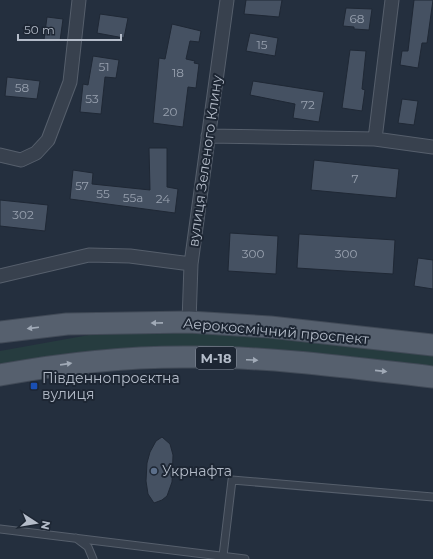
<svg xmlns="http://www.w3.org/2000/svg" width="433" height="559" font-family="Montserrat,sans-serif">
  <style>
    .green { fill: #263c3f }
    .building { fill: #455162; stroke: #1f2835 }
    .lines { fill: none; stroke-linecap: round; stroke-linejoin: round }
    .service-casing { stroke: #565f6c; stroke-width: 9 }
    .minor-casing { stroke: #565f6c; stroke-width: 15 }
    .primary-casing { stroke: #414a57; stroke-width: 23 }
    .service { stroke: #38414e; stroke-width: 7 }
    .minor { stroke: #38414e; stroke-width: 13 }
    .primary { stroke: #56606e; stroke-width: 21 }
    .oneway { fill: #a1aab7 }
    .transit-dot { fill: #1a4fb4; stroke: #1d2633; stroke-width: 1.5 }
    .service-dot { fill: #5c6f8a; stroke: #1d2633; stroke-width: 1.5 }
    .labels { text-anchor: middle; stroke-width: 4; stroke-linejoin: round; paint-order: stroke }
    .number-label { font-size: 12px; fill: #98a1af }
    .shield { fill: #1d2633; stroke: #878f9c; stroke-width: 1 }
    .shield-label { font-size: 13px; font-weight: bold; fill: #b4bcc9 }
    .street-label { font-size: 14px; fill: #b4bcc9; stroke: #1d2633 }
    .poi-label { font-size: 14px; fill: #b4bcc9; stroke: #1d2633; text-anchor: start }
  </style>
  <rect width="100%" height="100%" fill="#242f3e"/>
  <!-- green -->
  <path class="green" d="M117 330 218 332 433 352V369L130 350 70 353 0 364V351Z"/>
  <!-- building -->
  <path class="building" d="M246 0H282L279 17 244 14Z
    M414 0H433L427 43H422L418 68 400 65 402 51H408Z
    M346 8 372 9 369 30 354 29V27L343 26Z
    M100 14 128 18 124 38 97 33Z
    M47 17 63 19 60 41 44 40Z
    M172 24 201 31 199 42 190 41 186 59 195 61 194 63 199 64 196 88 188 87 183 127 153 123 159 58 165 59Z
    M250 33 278 38 275 56 246 51Z
    M350 50 366 51 362 89 365 90 362 111 342 108Z
    M93 56 119 60 116 78 105 77 101 114 80 112 83 84 88 85Z
    M7 77 40 81 37 99 5 96Z
    M253 81 324 92 319 122 293 118 295 104 250 95Z
    M402 99 418 101 414 125 398 123Z
    M149 148H167V187L178 189 175 213 70 199 73 170 93 173 92 184 150 190Z
    M314 160 399 169 396 198 311 190Z
    M0 200 48 205 45 231 0 226Z
    M230 233 278 236 276 274 228 271Z
    M299 234 395 240 393 274 297 268Z
    M418 258 433 260V289L414 286Z
    M162 437 170 444 173 455 172 482 167 496 162 500 154 503 148 494 146 481 147 463 150 452 156 441Z"/>
  <g class="lines">
    <defs>
      <path id="service" d="M0 529 245 559
        M76 538 88 547 93 559
        M223 556 232 480 433 497"/>
      <path id="minor" d="M208 136 375 139 433 147
        M375 139 392 0
        M0 155 21 160 36 153 48 140 70 82 79 0
        M0 276 89 255 130 256 191 264
        M189 322 191 264 227 0"/>
      <path id="primary" d="M0 332 67 324 189 322 270 327 433 345
        M0 375C65 363 130 356 195 357 275 357 354 368 433 377"/>
    </defs>
    <!-- service casing -->
    <use href="#service" class="service-casing"/>
    <!-- minor casing -->
    <use href="#minor" class="minor-casing"/>
    <!-- primary casing -->
    <use href="#primary" class="primary-casing"/>
    <!-- service -->
    <use href="#service" class="service"/>
    <!-- minor -->
    <use href="#minor" class="minor"/>
    <!-- primary -->
    <use href="#primary" class="primary"/>
  </g>
  <!-- one-way arrows -->
  <defs><path id="oneway-solid" d="M-6-.8H1V-3.2L6.5 0L1 3.2V.8H-6Z"/></defs>
  <g class="oneway">
    <use href="#oneway-solid" transform="translate(157 323) rotate(179)"/>
    <use href="#oneway-solid" transform="translate(33 328) rotate(173)"/>
    <use href="#oneway-solid" transform="translate(252 360) rotate(3)"/>
    <use href="#oneway-solid" transform="translate(66 364) rotate(-8)"/>
    <use href="#oneway-solid" transform="translate(381 371) rotate(6)"/>
  </g>
  <!-- markers -->
  <rect class="transit-dot" x="30" y="382" width="8" height="8" rx="2"/>
  <circle class="service-dot" cx="154" cy="471" r="4"/>
  <g class="labels">
    <!-- number labels -->
    <g class="number-label">
      <text x="357" y="23">68</text>
      <text x="262" y="49">15</text>
      <text x="104" y="71">51</text>
      <text x="178" y="77">18</text>
      <text x="22" y="92">58</text>
      <text x="92" y="103">53</text>
      <text x="308" y="109">72</text>
      <text x="170" y="116">20</text>
      <text x="355" y="183">7</text>
      <text x="82" y="190">57</text>
      <text x="103" y="198">55</text>
      <text x="133" y="202">55а</text>
      <text x="163" y="203">24</text>
      <text x="23" y="219">302</text>
      <text x="253" y="258">300</text>
      <text x="346" y="258">300</text>
    </g>
    <!-- shield labels -->
    <rect class="shield" x="196" y="347" width="40" height="22" rx="3"/>
    <g class="shield-label">
      <text x="216" y="363">М-18</text>
    </g>
    <!-- street labels -->
    <g class="street-label">
      <text transform="translate(205 161) rotate(-82)" y="5">вулиця Зеленого Клину</text>
      <text transform="translate(276 331) rotate(5)" y="5">Аерокосмічний проспект</text>
    </g>
    <!-- poi labels -->
    <g class="poi-label">
      <text x="42" y="383">Південнопроєктна<tspan x="42" dy="16">вулиця</tspan></text>
      <text x="162" y="476">Укрнафта</text>
    </g>
  </g>
  <!-- north arrow -->
  <g transform="translate(36 523) rotate(102)" stroke="#1d2633" stroke-width="3" paint-order="stroke">
  <path d="M0-3L7 15L0 10L-7 15Z" fill="#b4bcc9"/>
  <text y="-6" font-size="11" font-weight="bold" text-anchor="middle" fill="#b4bcc9">N</text>
  </g>
  <!-- scale -->
  <path d="M18 34v6h103v-6" fill="none" stroke="#b4bcc9" stroke-width="2"/>
  <text x="24" y="34" font-size="12" fill="#b4bcc9" stroke="#1d2633" stroke-width="3" paint-order="stroke">50 m</text>
</svg>
